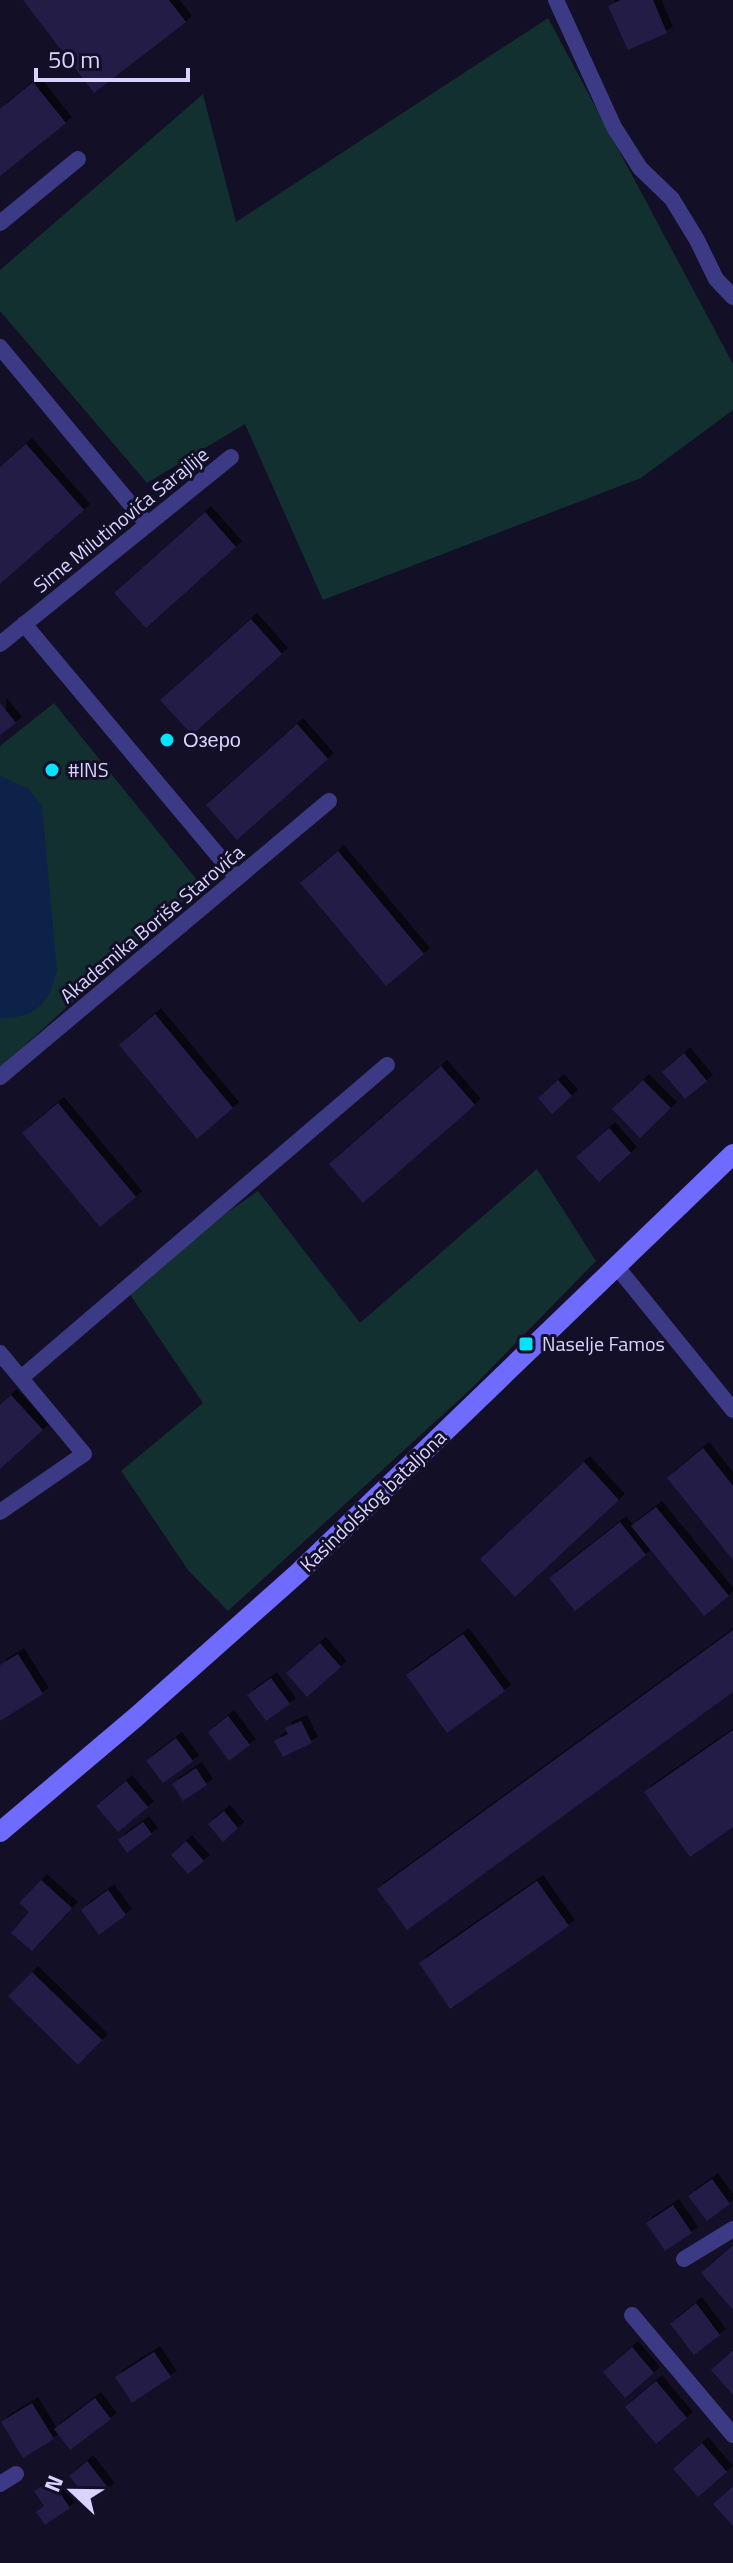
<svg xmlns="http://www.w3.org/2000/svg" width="733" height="2563" font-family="'Titillium Web',sans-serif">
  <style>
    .green { fill: #12302f }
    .water { fill: #0c2248 }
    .building { fill: #241b47; filter: url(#shadow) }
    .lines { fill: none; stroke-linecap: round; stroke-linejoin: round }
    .street { stroke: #3d3a85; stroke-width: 16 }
    .secondary { stroke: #6f6bff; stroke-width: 20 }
    .poi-dot { fill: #00e5ff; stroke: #130f26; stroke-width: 3 }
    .labels { text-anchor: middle; stroke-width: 6; stroke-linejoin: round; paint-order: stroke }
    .street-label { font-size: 20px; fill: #d9d4ff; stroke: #130f26 }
    .poi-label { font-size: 20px; fill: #d9d4ff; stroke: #130f26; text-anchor: start }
  </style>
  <defs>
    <filter id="shadow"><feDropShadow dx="6" dy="-6" stdDeviation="0" flood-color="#0009"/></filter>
  </defs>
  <rect width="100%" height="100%" fill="#130f26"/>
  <!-- green -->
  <path class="green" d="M548 18 733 364V410L641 478 323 600 245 424 147 483 0 311V270L203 94 236 222Z
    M54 703 201 885 0 1068V746Z
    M537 1169 596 1261 471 1389 228 1611 188 1570 121 1471 203 1403 123 1284 258 1191 360 1323Z"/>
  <!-- water -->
  <path class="water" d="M0 776 29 789 42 806 57 971C48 1005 36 1018 0 1018Z"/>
  <!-- building -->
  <path class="building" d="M23 0H169L186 22 94 93Z
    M621 0H653L667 33 628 50 608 6Z
    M33 82 66 123 0 176V109Z
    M26 444 84 510 0 584V467Z
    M205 512 236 547 146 628 114 593Z
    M251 619 282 654 192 735 160 700Z
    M0 703 16 723 0 735Z
    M297 724 328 759 237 840 206 805Z
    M338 851 424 954 386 986 300 883Z
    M155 1014 233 1108 197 1139 119 1045Z
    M684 1053 707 1081 685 1099 662 1072Z
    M441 1066 475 1105 363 1203 329 1164Z
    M558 1080 572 1096 552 1114 538 1098Z
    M643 1080 671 1108 640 1138 612 1109Z
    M58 1103 136 1197 100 1227 22 1133Z
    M609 1128 631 1153 599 1182 576 1157Z
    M11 1395 43 1430 0 1469V1405Z
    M703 1448 733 1486V1560L667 1478Z
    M584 1462 619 1500 515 1597 480 1559Z
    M656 1507 729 1596 704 1616 631 1526Z
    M620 1522 646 1555 575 1611 549 1578Z
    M733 1630V1692L407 1930 377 1889Z
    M463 1634 505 1691 447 1733 406 1675Z
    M320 1643 341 1667 307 1697 286 1673Z
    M18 1654 43 1694 0 1721V1665Z
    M271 1678 290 1704 266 1721 247 1695Z
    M228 1716 250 1745 229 1761 208 1732Z
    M301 1721 312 1743 283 1757 274 1741 288 1734 285 1728Z
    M733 1730V1827L690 1857 644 1792Z
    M176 1738 193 1761 163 1783 146 1761Z
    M196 1768 207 1785 183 1801 172 1784Z
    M126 1781 148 1807 118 1832 96 1806Z
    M224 1811 238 1828 223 1842 208 1824Z
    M143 1822 152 1834 127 1853 118 1840Z
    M186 1841 204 1861 188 1874 171 1855Z
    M41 1880 72 1908 32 1951 11 1933 29 1912 19 1903Z
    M537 1881 569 1926 450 2009 419 1963Z
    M108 1890 126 1915 99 1935 81 1910Z
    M32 1972 102 2040 78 2065 8 1996Z
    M712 2179 730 2204 707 2221 688 2196Z
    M673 2205 692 2233 665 2251 646 2223Z
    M733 2245V2310L701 2273Z
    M696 2303 720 2335 694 2355 670 2324Z
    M632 2347 654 2373 625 2398 603 2372Z
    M733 2350V2395L711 2370Z
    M154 2352 171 2377 132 2403 115 2377Z
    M656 2381 687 2418 656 2444 625 2407Z
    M95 2398 111 2419 70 2450 54 2429Z
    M32 2403 54 2439 23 2458 1 2422Z
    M702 2443 727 2472 698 2497 673 2469Z
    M87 2461 109 2489 91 2503 69 2476Z
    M51 2480 70 2508 45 2525 36 2512 44 2506 34 2491Z
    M733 2486V2526L713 2504Z"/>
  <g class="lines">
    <!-- street -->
    <path class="street" d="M556 0 614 127 640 168 672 199 697 240 716 279 733 297
      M0 223 78 159
      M0 347 147 524
      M24 624 237 878
      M0 644 231 457
      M0 1077 329 801
      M617 1267 733 1410
      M0 1353 84 1454 0 1512
      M21 1378 387 1065
      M684 2259 733 2229
      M632 2315 733 2435
      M0 2484 16 2474"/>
    <!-- secondary -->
    <path class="secondary" d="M0 1832 136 1717 298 1573 733 1154"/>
  </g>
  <!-- markers -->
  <g class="poi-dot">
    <circle cx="167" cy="740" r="8"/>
    <circle cx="52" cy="770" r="8"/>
    <rect x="518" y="1336" width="16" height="16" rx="4"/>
  </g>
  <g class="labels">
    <!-- street labels -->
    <g class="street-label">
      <text transform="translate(121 520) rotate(-39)" y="7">Sime Milutinovića Sarajlije</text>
      <text transform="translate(152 924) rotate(-40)" y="7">Akademika Boriše Starovića</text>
      <text transform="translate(373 1501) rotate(-44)" y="7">Kasindolskog bataljona</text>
    </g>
    <!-- poi labels -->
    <g class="poi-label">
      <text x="183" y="747">Озеро</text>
      <text x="68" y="777">#INS</text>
      <text x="542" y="1351">Naselje Famos</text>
    </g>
  </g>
  <!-- north arrow -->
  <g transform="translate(72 2491) rotate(292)" stroke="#130f26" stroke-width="6" paint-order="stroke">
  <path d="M0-6L14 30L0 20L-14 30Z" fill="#d9d4ff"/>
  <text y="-12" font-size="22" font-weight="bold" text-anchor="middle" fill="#d9d4ff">N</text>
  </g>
  <!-- scale -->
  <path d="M36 68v12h152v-12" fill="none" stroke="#d9d4ff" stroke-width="4"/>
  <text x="48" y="68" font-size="24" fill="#d9d4ff" stroke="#130f26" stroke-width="6" paint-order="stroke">50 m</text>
</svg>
